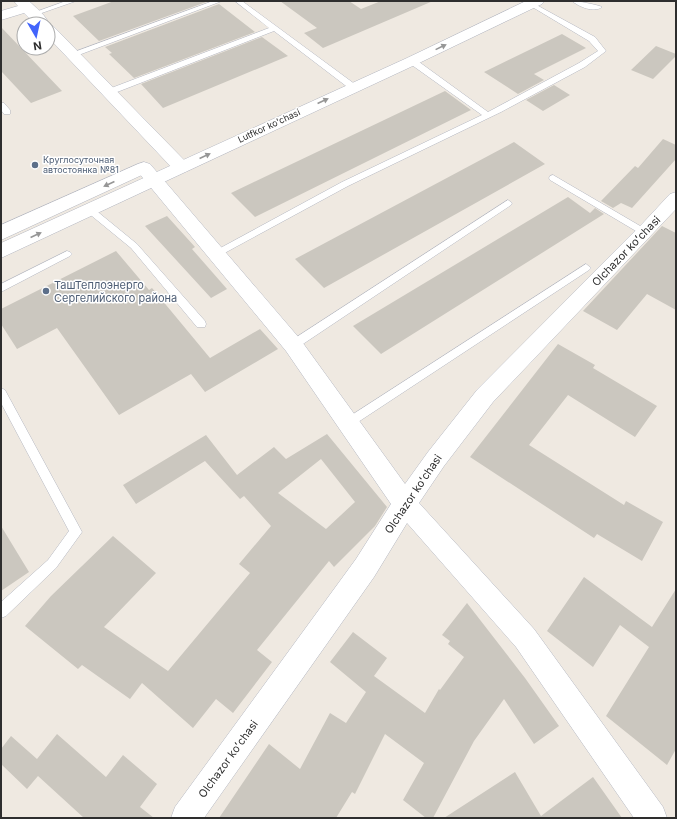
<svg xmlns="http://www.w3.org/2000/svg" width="677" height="819" font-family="Inter,sans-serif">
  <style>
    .building { fill: #cbc7bf; fill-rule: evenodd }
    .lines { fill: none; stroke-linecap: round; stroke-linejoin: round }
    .service-casing { stroke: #b4b7c1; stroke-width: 1 }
    .minor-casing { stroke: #b4b7c1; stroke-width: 1 }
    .secondary-casing { stroke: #b4b7c1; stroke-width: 1 }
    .service { fill: #fff; fill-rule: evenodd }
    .minor { fill: #fff; fill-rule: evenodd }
    .secondary { fill: #fff; fill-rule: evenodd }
    .oneway { fill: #969696 }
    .service-dot { fill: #5c6f8a; stroke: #fff; stroke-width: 1.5 }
    .labels { text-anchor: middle; stroke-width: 3; stroke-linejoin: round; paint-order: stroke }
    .far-street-label { font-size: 9px; fill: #2e2e2e; stroke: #fff }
    .far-service-label { font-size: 9px; fill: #4e5e75; stroke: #fff; text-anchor: start }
    .street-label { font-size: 11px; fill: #2e2e2e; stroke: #fff }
    .service-label { font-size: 11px; fill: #4e5e75; stroke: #fff; text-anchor: start }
  </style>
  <rect width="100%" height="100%" fill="#efe9e1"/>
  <!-- building -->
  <path class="building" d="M114 1H209L99 41 73 16Z
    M280 1H349L361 9 381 1H433L323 48 304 33 317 28Z
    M219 4 255 32 134 78 109 54 112 53 105 47Z
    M1 27 62 91 31 103 1 71Z
    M562 34 586 48 534 74 544 80 518 94 484 72Z
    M262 37 288 56 163 108 141 84Z
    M656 46 676 54V56L653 79 631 70Z
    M554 85 570 95 543 111 526 100Z
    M445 91 471 110 255 217 231 193Z
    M663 139 676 145V159L632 208 621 203 613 208 601 201 635 166 638 168Z
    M514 142 545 164 324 288 295 259Z
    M568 197 590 213 595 208 604 214 381 354 353 326Z
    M167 216 195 247 192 249 227 289 211 298 145 226Z
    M662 226 676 233V310L647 294 617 330 583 311Z
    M116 251 149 290 152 288 210 358 260 329 278 349 205 392 191 374 119 415 57 328 17 349 1 324V309Z
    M558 344 595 365 593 368 657 406 635 437 568 395 529 445 624 505 626 501 663 522 642 561 597 534 594 538 470 457Z
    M327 434 387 507 375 526 334 567 329 561 257 650 272 662 233 713 216 699 193 728 142 683 130 699 82 665 78 669 25 626 51 596 113 536 156 573 104 627 168 671 250 573 239 564 271 526 244 496 240 499 205 461 136 504 123 485 206 435 237 475 274 447 286 459ZM321 459 355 502 326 529 278 493Z
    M1 526 29 572 1 591Z
    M584 577 652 627 676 589V749L667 765 606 716 649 647 620 625 593 667 547 631Z
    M467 603 525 678 559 726 534 744 504 699 474 741 433 818H426L403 800 424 763 385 734 355 794 352 792 336 818H219L269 744 300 769 330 713 346 723 366 692 330 662 353 632 387 658 374 676 425 713 439 689 440 690 464 657 448 644 450 641 442 635Z
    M57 734 106 777 123 755 157 784 140 807 154 818H84L38 776 27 789 1 764V749L11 736 37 759Z
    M515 772 541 816 593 777 622 818H444Z"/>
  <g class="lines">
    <defs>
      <path id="service" d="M66 1H76L36 15 30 14Z
        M213 1H222L76 56H70L69 54Z
        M235 1H242L356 85V89H350L274 31 112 94H106V90L269 28Z
        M572 1C577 1 599 5 602 7 594 13 579 7 572 1Z
        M531 2 595 37 606 51 585 67 501 112 348 186 219 256H213L211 254 213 252 342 182 482 115 409 63V59H415L488 112 579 63 598 51 589 41 529 5 528 4Z
        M1 103H4L10 110V114H4L1 110Z
        M553 175 647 230 649 232 647 234H641L550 180 549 178 550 176Z
        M508 200 512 203 511 205 297 348 293 349 289 348 288 345 289 342Z
        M90 207 93 208 137 244 205 321 206 324 205 327H197L131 248 87 212 86 210 87 208Z
        M67 251 70 252 72 254 70 256 1 292V284Z
        M586 264 591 268 589 270 352 426 348 428 344 426 342 423 344 420Z
        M1 388 5 390 82 532 56 568 6 616 1 618V602L48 560 69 531 1 403Z"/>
      <path id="minor" d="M14 1H29C35 7 48 17 49 25L53 26 187 163 190 167 187 171 181 173 175 171 48 37V24H35L24 13 1 20V11L18 6Z
        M144 162 150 164 300 339 405 484 428 452 477 390 643 223 670 194 676 192V209L493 402 444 466 419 503 534 629 663 807 667 818H634L516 647 407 523 374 577 204 818H171L175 807 356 559 391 504 286 351 138 172 135 168 138 164Z"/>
      <path id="secondary" d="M526 1H544L542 4 417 64 1 258V243L407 58Z
        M138 164 144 166 147 170 144 174 1 240V225Z"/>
    </defs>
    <!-- service casing -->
    <use href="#service" class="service-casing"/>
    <!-- minor casing -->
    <use href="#minor" class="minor-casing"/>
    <!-- secondary casing -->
    <use href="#secondary" class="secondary-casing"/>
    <!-- service -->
    <use href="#service" class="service"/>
    <!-- minor -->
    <use href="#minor" class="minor"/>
    <!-- secondary -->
    <use href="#secondary" class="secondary"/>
  </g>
  <!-- one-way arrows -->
  <defs><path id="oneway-solid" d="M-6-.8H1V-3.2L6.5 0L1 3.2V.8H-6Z"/></defs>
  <g class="oneway">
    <use href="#oneway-solid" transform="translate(441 47) rotate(-26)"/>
    <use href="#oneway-solid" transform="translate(323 101) rotate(-25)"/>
    <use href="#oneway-solid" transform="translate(205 156) rotate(-25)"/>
    <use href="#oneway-solid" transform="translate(109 184) rotate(155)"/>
    <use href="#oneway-solid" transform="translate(36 235) rotate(-25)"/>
  </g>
  <!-- markers -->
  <g class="service-dot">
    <circle cx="35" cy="165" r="4"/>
    <circle cx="46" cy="291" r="4"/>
  </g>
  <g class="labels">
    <!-- far-street labels -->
    <g class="far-street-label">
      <text transform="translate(269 126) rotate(-25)" y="3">Lutfkor ko'chasi</text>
    </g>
    <!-- far-service labels -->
    <g class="far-service-label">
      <text x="43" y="163">Круглосуточная<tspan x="43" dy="10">автостоянка №81</tspan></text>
    </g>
    <!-- street labels -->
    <g class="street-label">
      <text transform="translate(626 251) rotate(-46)" y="4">Olchazor koʻchasi</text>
      <text transform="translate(413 494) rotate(-56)" y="4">Olchazor koʻchasi</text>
      <text transform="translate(228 759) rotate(-54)" y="4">Olchazor koʻchasi</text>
    </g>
    <!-- service labels -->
    <g class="service-label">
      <text x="54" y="289">ТашТеплоэнерго<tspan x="54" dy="13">Сергелийского района</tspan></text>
    </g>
  </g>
  <!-- border -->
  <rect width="677" height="819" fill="none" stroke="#2e2e2e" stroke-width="4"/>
  <!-- north arrow -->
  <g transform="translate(36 36) rotate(171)"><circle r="19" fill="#ffffff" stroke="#ababab"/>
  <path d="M0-3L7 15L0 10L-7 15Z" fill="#4264fb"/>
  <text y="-6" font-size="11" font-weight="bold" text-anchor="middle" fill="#2e2e2e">N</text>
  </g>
</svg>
